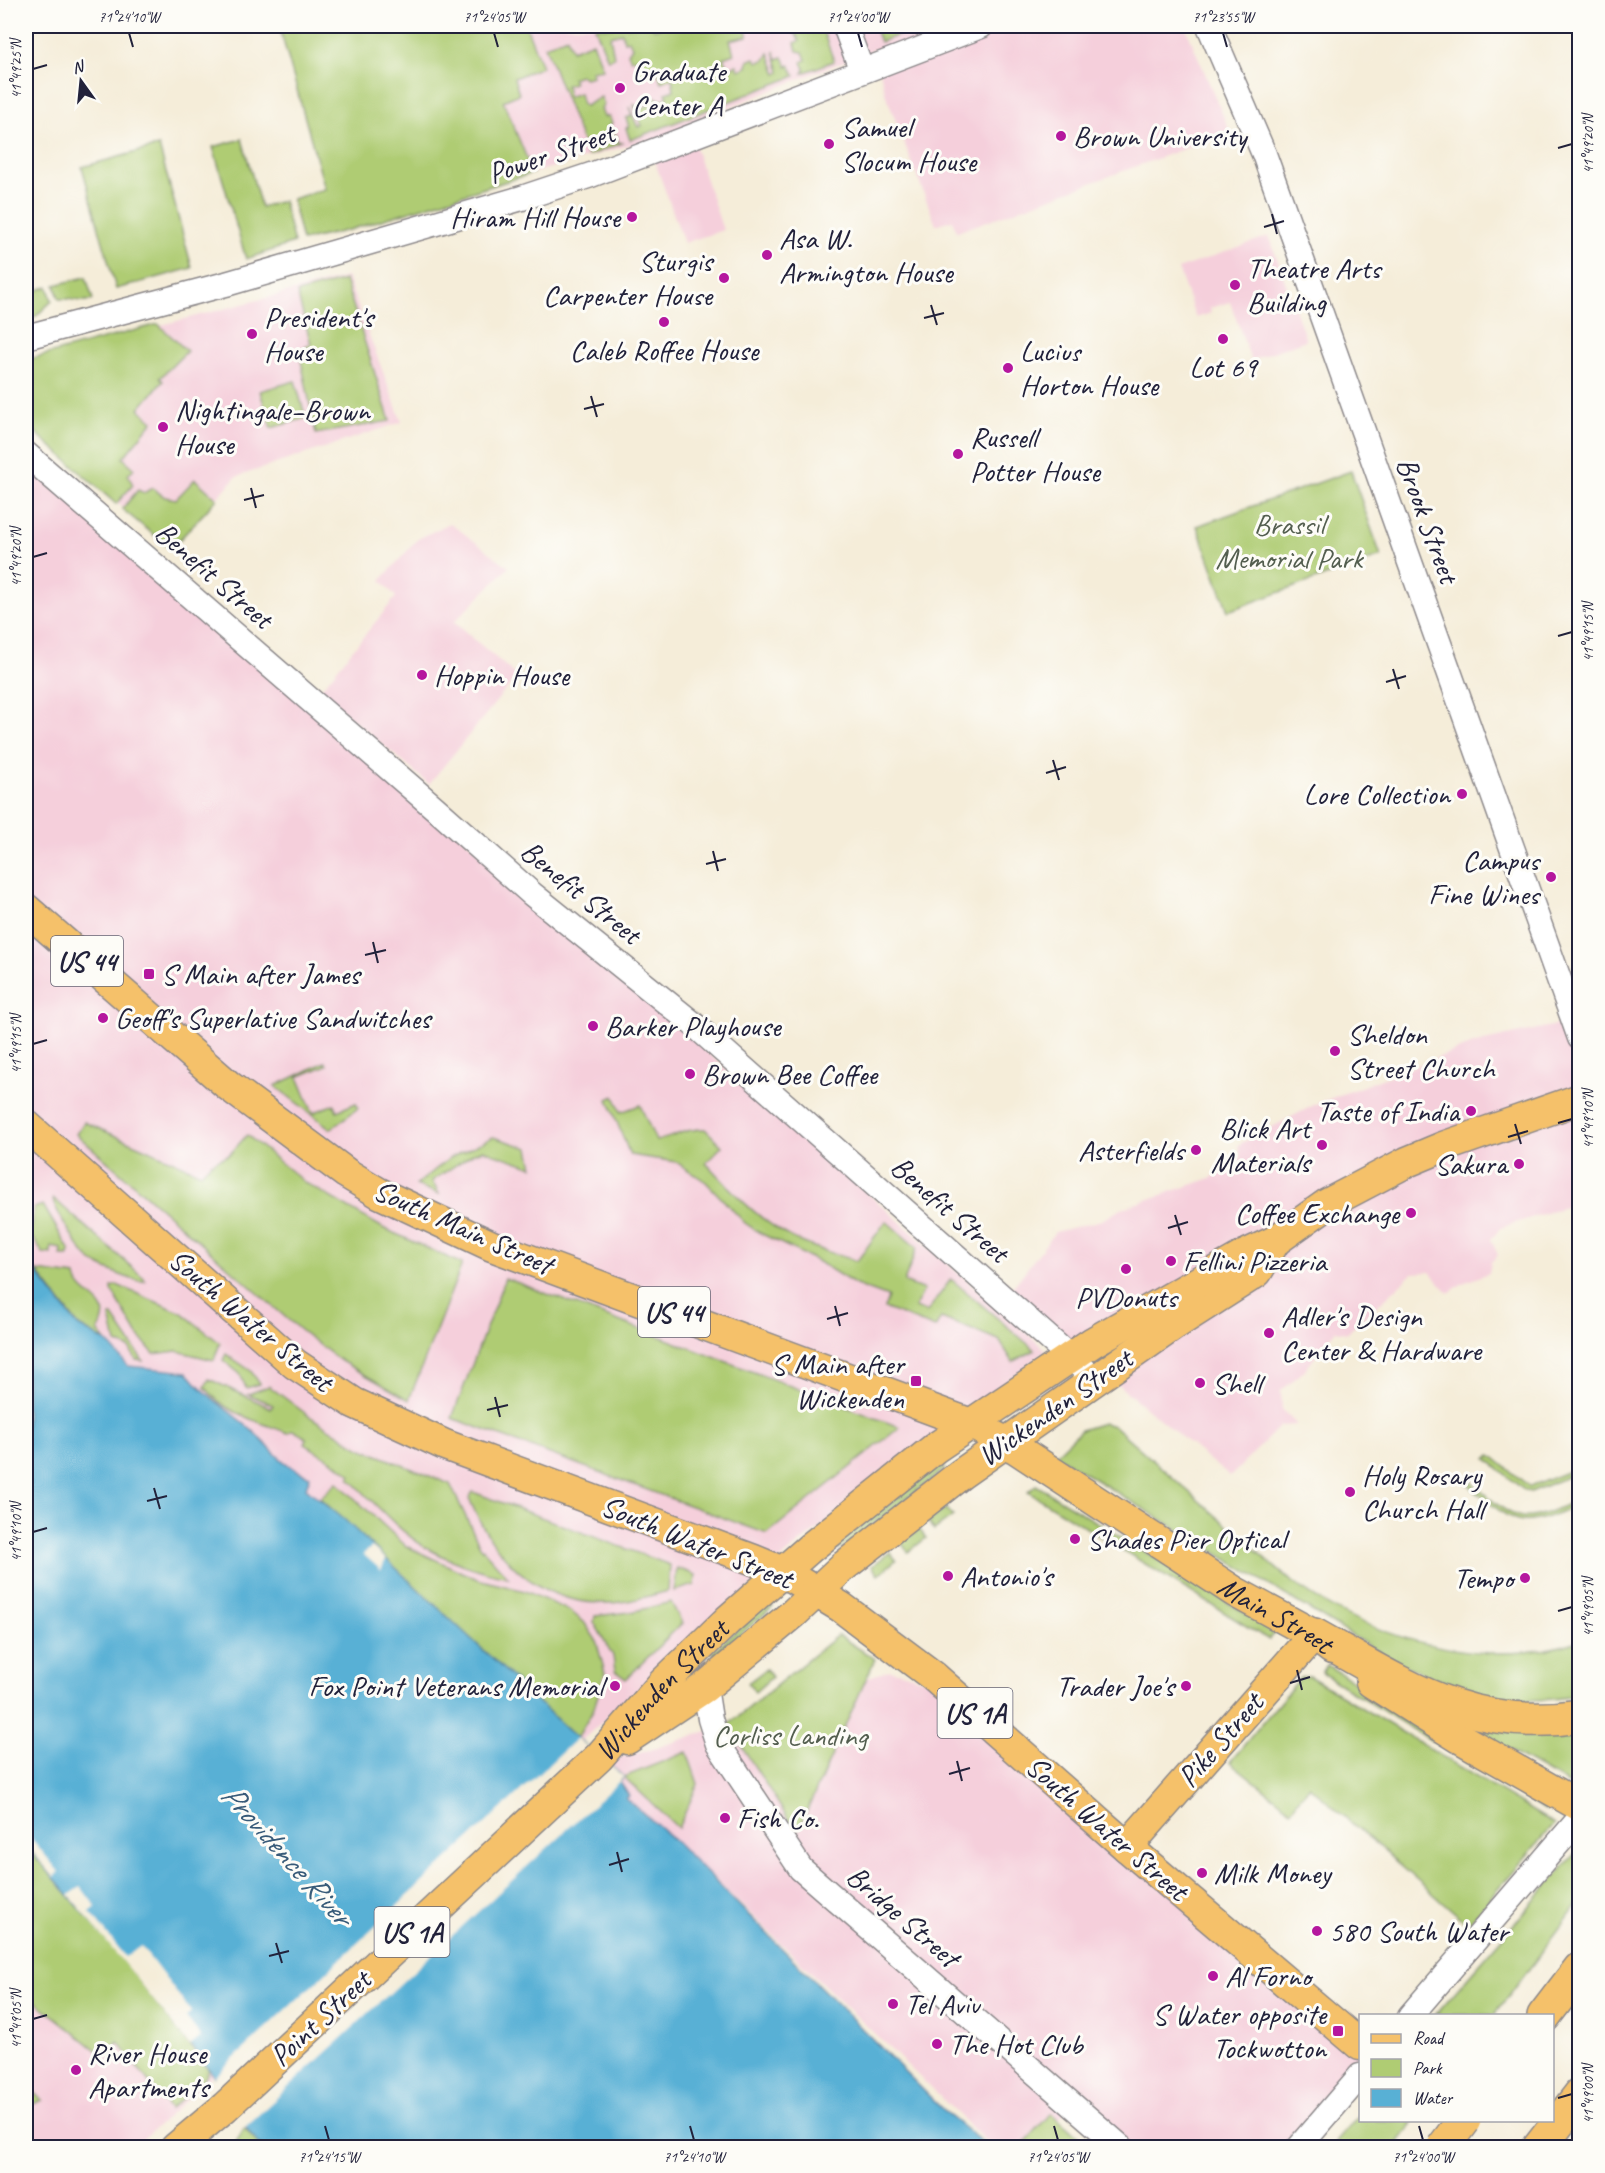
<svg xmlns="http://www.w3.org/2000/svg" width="1605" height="2173" font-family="Caveat,sans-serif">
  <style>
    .built { fill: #f5cfdb }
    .green { fill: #afcc73; stroke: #687757; stroke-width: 1.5 }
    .water { fill: #58b0d5; stroke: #3d6988; stroke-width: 1.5 }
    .pier { fill: #f5edd9 }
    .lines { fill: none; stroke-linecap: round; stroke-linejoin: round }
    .major-tunnel { stroke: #cbc4b9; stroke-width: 30; stroke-dasharray: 30 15; stroke-linecap: butt }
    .minor-casing { stroke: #8c888a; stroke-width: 27 }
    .major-casing { stroke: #8c888a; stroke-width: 33 }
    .highway-casing { stroke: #8c888a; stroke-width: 36 }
    .minor { stroke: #fff; stroke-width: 24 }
    .major { stroke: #f5c16b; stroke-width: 30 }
    .highway { stroke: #f5c16b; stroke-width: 33 }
    .highway-bridge-casing { stroke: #8c888a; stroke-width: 36; stroke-linecap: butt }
    .highway-bridge { stroke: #f5c16b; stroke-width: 33 }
    .ticks { fill: none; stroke: #22223b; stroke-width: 2 }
    .poi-dot { fill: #b5179e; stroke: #fdfcf7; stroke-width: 2 }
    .labels { text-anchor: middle; stroke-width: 6; stroke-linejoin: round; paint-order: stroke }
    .shield { fill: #fdfcf7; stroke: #646373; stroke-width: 1.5 }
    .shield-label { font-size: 28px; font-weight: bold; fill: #22223b }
    .poi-label { font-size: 30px; fill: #22223b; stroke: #fdfcf7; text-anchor: start }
    .street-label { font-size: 30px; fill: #22223b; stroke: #fdfcf7 }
    .park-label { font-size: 30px; fill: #535e4f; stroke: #fdfcf7 }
    .water-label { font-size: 32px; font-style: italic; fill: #385b79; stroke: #fdfcf7 }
    .neatline { fill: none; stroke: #22223b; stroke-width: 2 }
    .ticks-label { font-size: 15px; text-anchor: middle; fill: #22223b }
  </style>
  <rect width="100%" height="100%" fill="#fdfcf7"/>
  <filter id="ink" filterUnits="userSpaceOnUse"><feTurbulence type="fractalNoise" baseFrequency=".0167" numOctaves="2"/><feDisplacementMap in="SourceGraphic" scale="12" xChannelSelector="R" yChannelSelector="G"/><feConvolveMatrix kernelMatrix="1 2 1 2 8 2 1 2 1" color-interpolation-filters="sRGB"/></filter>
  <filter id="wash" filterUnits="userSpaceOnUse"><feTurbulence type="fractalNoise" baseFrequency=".008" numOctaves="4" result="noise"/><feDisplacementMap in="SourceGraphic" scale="24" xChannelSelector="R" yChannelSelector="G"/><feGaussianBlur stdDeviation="1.35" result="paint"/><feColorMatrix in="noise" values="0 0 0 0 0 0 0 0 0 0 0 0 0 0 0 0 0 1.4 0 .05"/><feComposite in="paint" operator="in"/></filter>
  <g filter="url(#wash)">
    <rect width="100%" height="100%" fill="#f5edd9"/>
    <!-- built -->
    <path class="built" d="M470 26H1185L1230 132 957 232 952 220 936 225 885 93 875 49 687 124 723 230 684 243 647 140 533 173Z
      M1269 236 1306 340 1251 360 1230 302 1210 308 1211 313 1196 318 1178 269Z
      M347 277 402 422 236 477 171 549 26 424V360Z
      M26 454 1046 1350 790 1551 134 2147H26Z
      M450 523 509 567 454 622 517 676 429 784 319 691 396 597 381 580 418 539Z
      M1564 1023 1579 1031V1202L1500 1228 1491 1240 1498 1255 1491 1262 1489 1273 1463 1283 1449 1293 1430 1272 1413 1273 1347 1333 1335 1331 1305 1370 1281 1391 1282 1409 1297 1425 1280 1426 1230 1477 1061 1338 1010 1291 1055 1232 1102 1220 1123 1208 1211 1178 1241 1158 1238 1145 1316 1104 1476 1043Z
      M890 1670 948 1686 1360 2045V2074L1299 2147H1124L1070 2107 1034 2147H992L710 1875 626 1803 596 1762 644 1752Z"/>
    <!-- green -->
    <path class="green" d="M279 26H526L542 67 514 78 519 94 503 101 533 173 349 230 302 241 292 199 325 189Z
      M653 26 654 29 665 26H738L745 29 748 36 730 40 734 54 723 58 729 68 737 65 739 70 747 67 748 61 755 58 757 62 765 60 769 53 777 74 780 72 774 51 777 59 783 57 787 66 790 65 795 76 630 140 626 128 629 127 626 118 632 116 629 107 638 127 642 126 634 105 641 108 649 105 647 100 655 97 660 100 668 98 666 93 674 90 672 78 661 82 658 72 655 70 639 78 636 71 639 66 636 58 631 60 628 53 632 47 629 40 624 41 622 33 610 36 614 57 608 60 595 27Z
      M787 26H821L834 61 803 73 805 69 802 62 806 60 803 52 797 51 795 43 799 41 796 34 790 32Z
      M874 26H924L880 42Z
      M567 37 572 50 593 42 603 69 591 71 593 76 585 78 580 75 572 78 574 83 566 85 568 97 579 93 582 104 585 106 601 97 604 104 601 109 604 117 609 116 612 123 608 128 611 136 616 134 618 142 622 143 588 156 545 46Z
      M242 139 261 207 283 201 294 243 246 259 213 147Z
      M159 146 192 268 116 289 82 167Z
      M86 277 93 300C78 304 73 297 59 299L55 285Z
      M345 280 390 421 316 434 299 351 311 344 297 293Z
      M48 287 52 301 35 317 26 320V293Z
      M158 324 187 351 160 378 163 381 139 409 153 421 123 458 134 468 128 475 133 485 116 504 26 424V360Z
      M295 381 306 418 271 428 260 391Z
      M1351 471 1381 556 1228 611 1197 526Z
      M195 479 217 499 171 549 122 509 138 490 144 493 152 488 165 497 176 499Z
      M325 1062 327 1065 298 1077 313 1113 334 1104 337 1111 356 1103 358 1108 331 1129 275 1086Z
      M614 1096 621 1112 640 1105 656 1141C674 1137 687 1128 705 1129L722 1146 706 1163C731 1190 758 1220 791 1237 811 1248 835 1254 857 1261L886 1221 917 1248 904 1282 924 1290 915 1308 927 1312 951 1279 1035 1350 1013 1362 999 1340 941 1318 935 1328 884 1308 888 1297 856 1285 817 1261 760 1233 745 1223 706 1182 676 1162 630 1155 608 1099Z
      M84 1122 201 1173 211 1163 230 1154 247 1135 304 1182 383 1228 462 1264 409 1400 341 1361 300 1330 76 1134Z
      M493 1137 529 1148 533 1167 483 1150 474 1153 432 1181 439 1194 416 1185 450 1158Z
      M53 1198 143 1277 145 1281C135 1283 97 1266 88 1258 80 1250 52 1206 53 1198Z
      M43 1205 70 1251 69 1256H61L62 1249 51 1247V1254L43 1253 30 1235 34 1208Z
      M37 1271 76 1276C79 1300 118 1298 98 1331L107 1342 79 1326Z
      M505 1278 878 1419 900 1427 767 1534 452 1418Z
      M117 1285 182 1313 220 1343 214 1360 177 1351 154 1354 137 1334 112 1291V1287Z
      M110 1316H113L143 1361 136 1360 129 1348 116 1343Z
      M226 1354 251 1371 260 1384 246 1388 240 1374 223 1360Z
      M209 1379 271 1408 273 1405 248 1394 269 1386 309 1416 360 1448 450 1484 480 1546 508 1577C481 1572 449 1561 425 1547 396 1529 373 1501 349 1478L351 1475C337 1462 321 1455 305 1444L307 1438 293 1430 288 1433C258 1421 226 1415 205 1387Z
      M1058 1385 1061 1388 1019 1417 1016 1412Z
      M1103 1423 1114 1426C1156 1463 1197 1499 1238 1535 1259 1552 1279 1573 1301 1588 1378 1641 1488 1671 1579 1641V1695C1511 1710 1456 1688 1394 1661L1055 1455 1081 1430Z
      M1491 1455 1530 1487 1579 1467V1472L1531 1492 1525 1491 1487 1459Z
      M940 1465 945 1469 839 1550 835 1546Z
      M1470 1481C1519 1524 1519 1527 1579 1499V1504C1518 1532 1517 1526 1467 1484Z
      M337 1482 406 1546 477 1579 525 1591 570 1611 584 1622 596 1640 605 1673 593 1711 577 1738 320 1498Z
      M1036 1485 1276 1632 1269 1640 1028 1492Z
      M473 1492 670 1565 668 1591C646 1597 623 1604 600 1603 535 1602 492 1554 469 1498Z
      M946 1508 953 1516 934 1530 928 1522Z
      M919 1529 926 1538 908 1552 901 1543Z
      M890 1552 896 1560 878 1575 872 1566Z
      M677 1568 696 1575 695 1585 674 1591Z
      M671 1602 682 1623 626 1679 615 1671 613 1656 594 1622 595 1616 631 1612Z
      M768 1603 773 1607 715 1655 712 1652Z
      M838 1635 875 1659 797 1833 728 1725Z
      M1327 1665 1552 1804 1549 1810 1545 1811 1322 1673Z
      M766 1669 772 1677 755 1692 748 1683Z
      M1309 1676 1554 1824 1468 1924 1309 1786 1291 1810 1230 1762 1300 1678Z
      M1462 1724 1579 1730V1785L1577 1784 1574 1787Z
      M687 1752 698 1784 678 1828 624 1777Z
      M26 1845 104 1937 209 2070 204 2080 170 2109 118 2042 105 2057 26 1994V1896L29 1893 26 1888Z
      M1579 1849V1902L1495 2015H1435Z
      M26 2085 43 2100 26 2107Z
      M1051 2113 1090 2147H1021Z
      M1360 2114V2120L1409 2121 1413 2123 1395 2147H1332Z
      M244 2128 262 2147 233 2148Z"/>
    <!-- water -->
    <path class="water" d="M26 1258 78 1326 107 1342 128 1366 187 1372C208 1400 235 1413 259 1437 275 1454 287 1468 310 1476L306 1488 345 1520 568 1730 624 1777 620 1782 629 1796 626 1798 675 1841 946 2113 988 2147H262C239 2123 227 2095 208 2068 151 1991 88 1918 26 1845Z"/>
    <!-- pier -->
    <path class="pier" d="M372 1547 386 1559 381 1570 363 1554Z
      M577 1738 624 1777 244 2128 233 2116 211 2080Z
      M26 1832 59 1872 54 1877 26 1845Z
      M81 1887 96 1907 90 1912 125 1957 141 1946 191 2012 186 2017 201 2037 190 2046 69 1895Z"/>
  </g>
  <g filter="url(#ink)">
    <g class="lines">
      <!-- major-tunnel -->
      <path class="major-tunnel" d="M1444 2120 1475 2148"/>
      <defs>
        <path id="minor" d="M845 26 862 71
          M1209 26 1264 154 1580 1038
          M26 337 226 284 522 198 591 175 981 26
          M26 454 435 808 532 894 691 1022 1095 1379
          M705 1687 710 1719 718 1744 801 1869 1122 2148
          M1410 2016 1580 1818
          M1298 2148 1360 2076"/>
        <g id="major">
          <path id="s1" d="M26 909 229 1086 346 1173 379 1193 492 1246 971 1424 1006 1442 1235 1592 1314 1635 1332 1649"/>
          <path d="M26 1125 295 1364 354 1403 445 1445 754 1560 783 1572 841 1607 933 1676 1127 1847 1360 2045"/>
          <path d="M1371 1682 1460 1738 1580 1806"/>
          <path d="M627 1739 705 1687 794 1613 844 1566 961 1474 1174 1325 1257 1272 1274 1243"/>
          <path d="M1127 1847 1314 1635"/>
          <path id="s2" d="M176 2148 225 2107 599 1757 663 1683 728 1620 810 1548 935 1448 1093 1342 1245 1255 1275 1241 1327 1204 1407 1162 1443 1147 1580 1099"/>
        </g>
        <path id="highway" d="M1314 1635C1404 1685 1471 1733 1580 1716
          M1544 2016 1580 1969
          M1539 2148 1580 2095"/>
      </defs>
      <!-- minor casing -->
      <use href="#minor" class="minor-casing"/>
      <!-- major casing -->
      <use href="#major" class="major-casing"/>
      <!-- highway casing -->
      <use href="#highway" class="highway-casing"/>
      <!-- minor -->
      <use href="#minor" class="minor"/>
      <!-- major -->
      <use href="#major" class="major"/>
      <!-- highway -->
      <use href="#highway" class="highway"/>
      <defs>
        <path id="highway-bridge" d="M1443 2148 1464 2120"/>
      </defs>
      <!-- highway-bridge casing -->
      <use href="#highway-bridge" class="highway-bridge-casing"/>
      <!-- highway-bridge -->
      <use href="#highway-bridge" class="highway-bridge"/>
    </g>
  </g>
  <!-- ticks -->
  <path class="ticks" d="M129 33 133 47M494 33 498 47M858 33 862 47M1223 33 1227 47M33 69 47 65M1558 148 1572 144M1272 214 1277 234M1264 227 1284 221M931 305 937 325M924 318 944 313M591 396 597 417M584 409 604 404M251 488 256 508M244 500 264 495M33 557 47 553M1558 636 1572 632M1393 669 1399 689M1386 682 1406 676M1053 760 1059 780M1046 773 1066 767M713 851 718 871M706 864 726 859M373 942 378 963M365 955 386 950M33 1044 47 1040M1558 1123 1572 1119M1515 1124 1521 1144M1508 1137 1528 1131M1175 1215 1181 1235M1168 1228 1188 1222M835 1306 840 1326M827 1319 848 1313M495 1397 500 1417M487 1410 508 1405M154 1488 160 1509M147 1501 167 1496M33 1532 47 1528M1558 1611 1572 1607M1297 1670 1302 1690M1290 1683 1310 1677M957 1761 962 1781M949 1774 970 1768M617 1852 622 1872M609 1865 629 1859M276 1943 282 1963M269 1956 289 1951M33 2019 47 2015M1558 2098 1572 2094M325 2126 329 2140M690 2126 694 2140M1054 2126 1058 2140M1419 2126 1423 2140"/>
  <!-- markers -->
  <g class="poi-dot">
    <circle cx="620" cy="88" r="6"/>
    <circle cx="1061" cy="136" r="6"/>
    <circle cx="829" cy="144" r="6"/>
    <circle cx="632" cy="217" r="6"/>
    <circle cx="767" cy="255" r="6"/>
    <circle cx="724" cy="278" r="6"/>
    <circle cx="1235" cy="285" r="6"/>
    <circle cx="664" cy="322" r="6"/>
    <circle cx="252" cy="334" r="6"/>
    <circle cx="1223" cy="339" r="6"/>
    <circle cx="1008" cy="368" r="6"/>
    <circle cx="163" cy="427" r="6"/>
    <circle cx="958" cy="454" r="6"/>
    <circle cx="422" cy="675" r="6"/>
    <circle cx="1462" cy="794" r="6"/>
    <circle cx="1551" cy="877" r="6"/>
    <rect x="143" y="968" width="12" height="12" rx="3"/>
    <circle cx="103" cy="1018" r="6"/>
    <circle cx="593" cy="1026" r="6"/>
    <circle cx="1335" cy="1051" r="6"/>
    <circle cx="690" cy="1074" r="6"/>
    <circle cx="1471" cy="1111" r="6"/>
    <circle cx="1322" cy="1145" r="6"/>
    <circle cx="1196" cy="1150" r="6"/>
    <circle cx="1519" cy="1164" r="6"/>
    <circle cx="1411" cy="1213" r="6"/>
    <circle cx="1171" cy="1261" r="6"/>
    <circle cx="1126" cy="1269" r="6"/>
    <circle cx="1269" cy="1333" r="6"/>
    <rect x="910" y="1375" width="12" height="12" rx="3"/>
    <circle cx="1200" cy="1383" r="6"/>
    <circle cx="1350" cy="1492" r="6"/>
    <circle cx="1075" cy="1539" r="6"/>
    <circle cx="948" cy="1576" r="6"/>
    <circle cx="1525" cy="1578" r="6"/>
    <circle cx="615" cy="1686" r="6"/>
    <circle cx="1186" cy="1686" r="6"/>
    <circle cx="725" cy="1818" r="6"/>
    <circle cx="1202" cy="1873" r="6"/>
    <circle cx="1317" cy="1931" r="6"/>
    <circle cx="1213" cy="1976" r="6"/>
    <circle cx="893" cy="2004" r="6"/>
    <rect x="1332" y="2025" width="12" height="12" rx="3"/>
    <circle cx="937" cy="2044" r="6"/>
    <circle cx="76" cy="2070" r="6"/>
  </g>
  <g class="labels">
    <!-- shield labels -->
    <g class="shield">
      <rect x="51" y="936" width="72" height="50" rx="4.5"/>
      <rect x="638" y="1287" width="72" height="50" rx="4.5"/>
      <rect x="937.5" y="1688" width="75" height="50" rx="4.5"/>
      <rect x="374.5" y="1907" width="75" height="50" rx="4.5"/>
    </g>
    <g class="shield-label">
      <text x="87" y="971">US 44</text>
      <text x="674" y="1322">US 44</text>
      <text x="975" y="1723">US 1A</text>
      <text x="412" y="1942">US 1A</text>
    </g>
    <!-- poi labels -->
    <g class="poi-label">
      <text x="632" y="81">Graduate<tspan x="632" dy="34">Center A</tspan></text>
      <text x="841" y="137">Samuel<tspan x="841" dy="34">Slocum House</tspan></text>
      <text x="1073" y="146">Brown University</text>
      <text x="620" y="227" text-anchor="end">Hiram Hill House</text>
      <text x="779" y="248">Asa W.<tspan x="779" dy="34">Armington House</tspan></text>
      <text x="712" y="271" text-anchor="end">Sturgis<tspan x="712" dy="34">Carpenter House</tspan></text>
      <text x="1247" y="278">Theatre Arts<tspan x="1247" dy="34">Building</tspan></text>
      <text x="264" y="327">President's<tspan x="264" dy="34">House</tspan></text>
      <text x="664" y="360" text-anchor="middle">Caleb Roffee House</text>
      <text x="1020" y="361">Lucius<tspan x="1020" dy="34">Horton House</tspan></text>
      <text x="1223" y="377" text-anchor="middle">Lot 69</text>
      <text x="175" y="420">Nightingale–Brown<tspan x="175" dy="34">House</tspan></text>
      <text x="970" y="447">Russell<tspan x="970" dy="34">Potter House</tspan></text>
      <text x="434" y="685">Hoppin House</text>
      <text x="1450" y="804" text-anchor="end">Lore Collection</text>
      <text x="1539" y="870" text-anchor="end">Campus<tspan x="1539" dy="34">Fine Wines</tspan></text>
      <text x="161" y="984">S Main after James</text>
      <text x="115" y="1028">Geoff's Superlative Sandwitches</text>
      <text x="605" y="1036">Barker Playhouse</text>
      <text x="1347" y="1044">Sheldon<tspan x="1347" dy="34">Street Church</tspan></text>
      <text x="702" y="1084">Brown Bee Coffee</text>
      <text x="1459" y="1121" text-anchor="end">Taste of India</text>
      <text x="1310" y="1138" text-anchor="end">Blick Art<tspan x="1310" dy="34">Materials</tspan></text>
      <text x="1184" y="1160" text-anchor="end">Asterfields</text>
      <text x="1507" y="1174" text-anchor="end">Sakura</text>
      <text x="1399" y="1223" text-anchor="end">Coffee Exchange</text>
      <text x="1183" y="1271">Fellini Pizzeria</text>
      <text x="1126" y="1307" text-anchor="middle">PVDonuts</text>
      <text x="1281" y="1326">Adler's Design<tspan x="1281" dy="34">Center &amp; Hardware</tspan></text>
      <text x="904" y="1374" text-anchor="end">S Main after<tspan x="904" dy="34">Wickenden</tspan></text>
      <text x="1212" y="1393">Shell</text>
      <text x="1362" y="1485">Holy Rosary<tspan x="1362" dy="34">Church Hall</tspan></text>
      <text x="1087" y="1549">Shades Pier Optical</text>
      <text x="960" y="1586">Antonio's</text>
      <text x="1513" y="1588" text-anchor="end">Tempo</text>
      <text x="603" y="1696" text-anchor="end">Fox Point Veterans Memorial</text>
      <text x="1174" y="1696" text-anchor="end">Trader Joe's</text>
      <text x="737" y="1828">Fish Co.</text>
      <text x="1214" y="1883">Milk Money</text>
      <text x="1329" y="1941">580 South Water</text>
      <text x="1225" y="1986">Al Forno</text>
      <text x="905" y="2014">Tel Aviv</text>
      <text x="1326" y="2024" text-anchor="end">S Water opposite<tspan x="1326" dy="34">Tockwotton</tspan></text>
      <text x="949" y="2054">The Hot Club</text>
      <text x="88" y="2063">River House<tspan x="88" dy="34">Apartments</tspan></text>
    </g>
    <!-- street labels -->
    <g class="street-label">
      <text transform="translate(551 153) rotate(-19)" y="10">Power Street</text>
      <text transform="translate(1428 520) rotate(70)" y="10">Brook Street</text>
      <text transform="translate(214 575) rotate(41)" y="10">Benefit Street</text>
      <text transform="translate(581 892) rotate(39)" y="10">Benefit Street</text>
      <text transform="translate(950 1209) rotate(41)" y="10">Benefit Street</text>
      <text transform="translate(463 1227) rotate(24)" y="10">South Main Street</text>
      <text transform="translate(251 1320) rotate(40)" y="10">South Water Street</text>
      <text transform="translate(1055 1407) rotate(-35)" y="10">Wickenden Street</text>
      <text transform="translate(697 1542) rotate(22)" y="10">South Water Street</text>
      <text dy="10" stroke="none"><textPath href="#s1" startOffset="1449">Main Street</textPath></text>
      <text dy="10" stroke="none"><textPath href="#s2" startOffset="668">Wickenden Street</textPath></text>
      <text transform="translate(1220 1740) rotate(-49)" y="10">Pike Street</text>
      <text transform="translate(1107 1828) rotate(41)" y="10">South Water Street</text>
      <text transform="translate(903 1916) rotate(41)" y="10">Bridge Street</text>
      <text transform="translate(320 2018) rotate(-43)" y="10">Point Street</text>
    </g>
    <!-- park labels -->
    <g class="park-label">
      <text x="1289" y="534">Brassil<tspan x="1289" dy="34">Memorial Park</tspan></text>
      <text x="790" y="1745">Corliss Landing</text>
    </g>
    <!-- water labels -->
    <g class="water-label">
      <text transform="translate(287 1854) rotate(48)" y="11">Providence River</text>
    </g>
  </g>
  <!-- margin -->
  <rect width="1605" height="2173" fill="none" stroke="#fdfcf7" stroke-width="66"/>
  <!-- legend -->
  <rect x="1359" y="2014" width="195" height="108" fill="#fdfcf7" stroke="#a5a5ac" stroke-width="1.5"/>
  <rect x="1371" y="2034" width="30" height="9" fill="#f5c16b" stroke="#a5a5ac" stroke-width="1.5"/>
  <text x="1413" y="2044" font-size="18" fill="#22223b">Road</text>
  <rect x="1371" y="2059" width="30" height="18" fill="#afcc73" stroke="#a5a5ac" stroke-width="1.5"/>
  <text x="1413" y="2074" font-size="18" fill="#22223b">Park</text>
  <rect x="1371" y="2089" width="30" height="18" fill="#58b0d5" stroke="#a5a5ac" stroke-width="1.5"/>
  <text x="1413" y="2104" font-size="18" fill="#22223b">Water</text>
  <!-- north arrow -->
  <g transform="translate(81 81) rotate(345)" stroke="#fdfcf7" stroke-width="4.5" paint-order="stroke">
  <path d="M0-4.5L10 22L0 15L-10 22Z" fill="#22223b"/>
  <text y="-9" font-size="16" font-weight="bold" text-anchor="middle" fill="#22223b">N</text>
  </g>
  <rect x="33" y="33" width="1539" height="2107" class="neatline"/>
  <g class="ticks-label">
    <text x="129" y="22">71°24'10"W</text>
    <text x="494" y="22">71°24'05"W</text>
    <text x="858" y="22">71°24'00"W</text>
    <text x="1223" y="22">71°23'55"W</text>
    <text transform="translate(16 69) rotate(-90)" y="5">41°49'25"N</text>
    <text transform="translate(1588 144) rotate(-90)" y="5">41°49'20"N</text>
    <text transform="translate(16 557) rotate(-90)" y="5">41°49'20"N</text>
    <text transform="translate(1588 632) rotate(-90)" y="5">41°49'15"N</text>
    <text transform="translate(16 1044) rotate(-90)" y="5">41°49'15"N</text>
    <text transform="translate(1588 1119) rotate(-90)" y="5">41°49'10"N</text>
    <text transform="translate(16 1532) rotate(-90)" y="5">41°49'10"N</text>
    <text transform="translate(1588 1607) rotate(-90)" y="5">41°49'05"N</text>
    <text transform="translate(16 2019) rotate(-90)" y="5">41°49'05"N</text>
    <text transform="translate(1588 2094) rotate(-90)" y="5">41°49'00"N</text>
    <text x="329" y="2162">71°24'15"W</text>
    <text x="694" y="2162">71°24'10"W</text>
    <text x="1058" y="2162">71°24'05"W</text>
    <text x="1423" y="2162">71°24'00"W</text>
  </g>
</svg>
